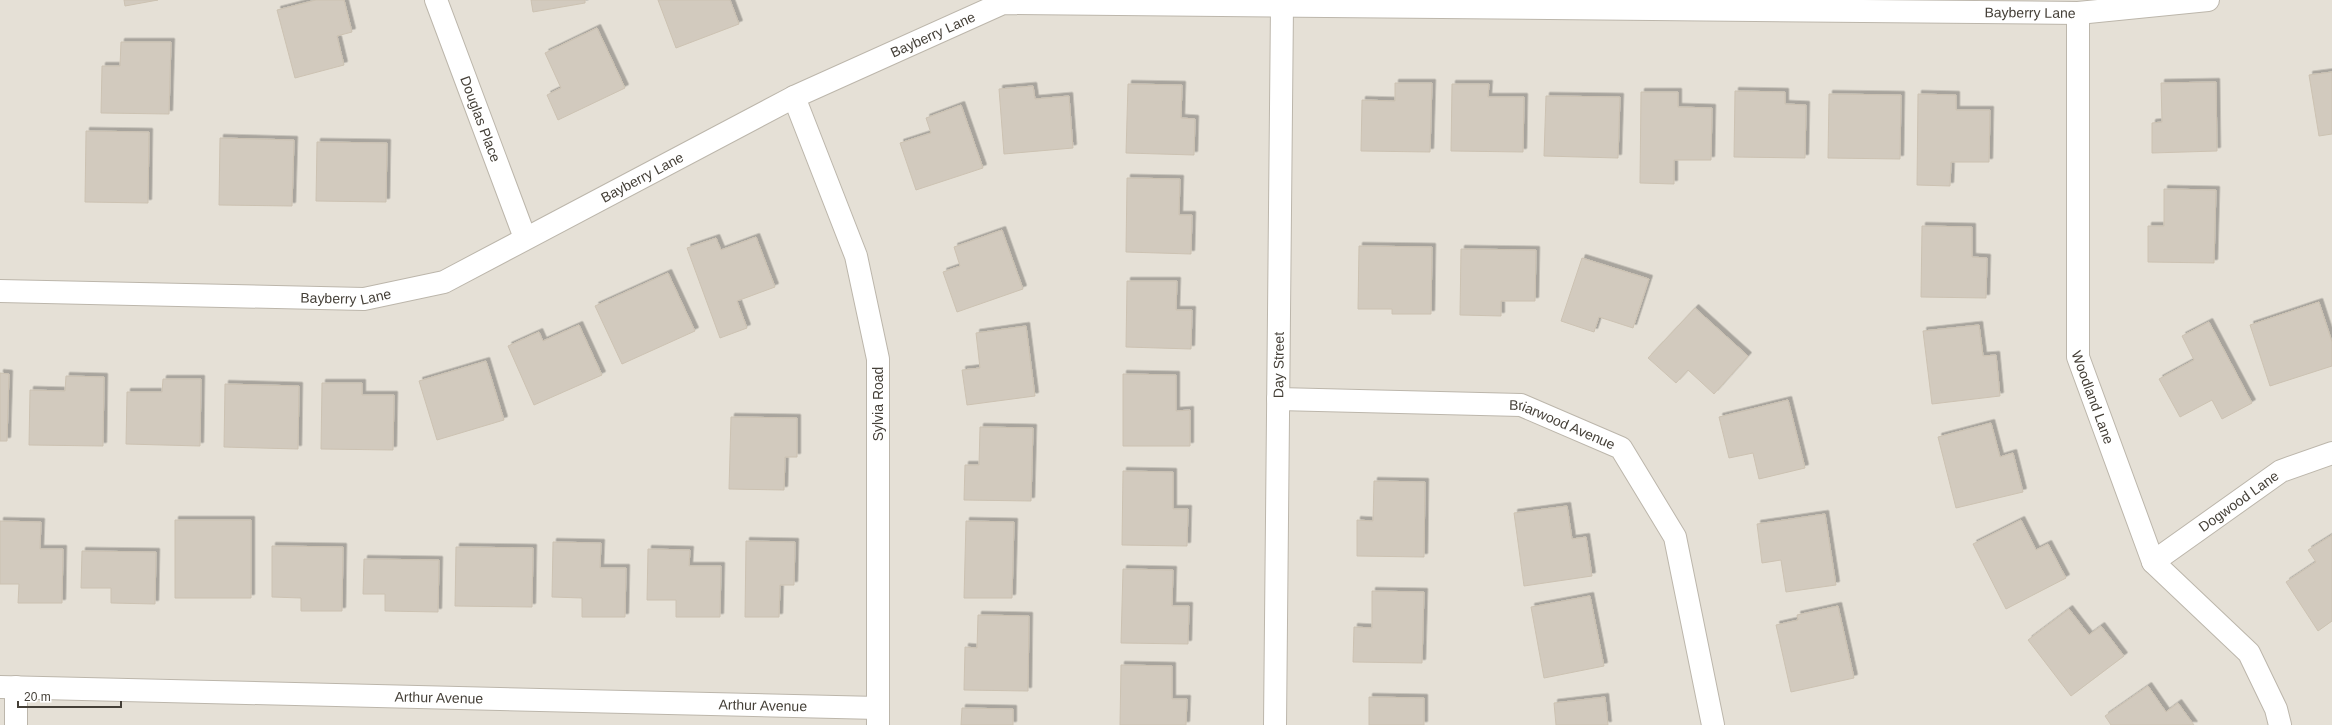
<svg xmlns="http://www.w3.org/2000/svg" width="2332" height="725" font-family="Arial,sans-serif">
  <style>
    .residential { fill: #e5e0d6 }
    .building { fill: #d2cabe; stroke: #ccc2b2; filter: url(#shadow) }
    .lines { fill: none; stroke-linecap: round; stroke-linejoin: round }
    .minor-casing { stroke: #bcb6ab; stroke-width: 24 }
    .minor { stroke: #fff; stroke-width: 22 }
    .labels { text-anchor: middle; stroke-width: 3; stroke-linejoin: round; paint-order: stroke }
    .street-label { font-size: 14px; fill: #443f37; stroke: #fff }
  </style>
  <defs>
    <filter id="shadow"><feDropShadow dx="3.5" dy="-3.5" stdDeviation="0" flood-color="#0004"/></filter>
  </defs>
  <rect width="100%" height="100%" fill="#f1efe7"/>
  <!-- residential -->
  <path class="residential" d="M0 0H2332V725H0Z"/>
  <!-- building -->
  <path class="building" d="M124 0H158L125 6Z
    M316 0H344L352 32 337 36 344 65 295 78 277 10Z
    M531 0H585V3L533 12Z
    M658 0H730L739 24 676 48Z
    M597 28 625 88 558 120 547 95 561 88 545 53Z
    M121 42H171L169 114 101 113 102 66H120Z
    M2332 72V134L2319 136 2309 75Z
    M2216 82 2217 151 2152 153V123L2162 122 2161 83Z
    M1395 83H1432L1430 152 1361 151 1362 100 1395 101Z
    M1128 84 1182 85 1181 118 1195 119 1194 155 1126 153Z
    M1452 84H1489L1488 97H1524L1523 152 1451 151Z
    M1033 86 1035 99 1069 96 1073 148 1004 154 999 89Z
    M1735 91 1785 92V104L1806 105 1805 158 1734 157Z
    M1641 92H1678V107L1712 108 1711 160H1674V184L1640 183Z
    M1829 94 1901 95 1900 159 1828 158Z
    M1918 94 1956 95V110H1990L1989 162H1951L1950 186 1917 185Z
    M1546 96 1620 97 1618 158 1544 156Z
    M961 105 983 168 916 190 900 143 931 133 926 118Z
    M86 131 149 132 148 203 85 202Z
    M220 138 294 140 292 206 219 205Z
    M317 142 387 143 386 202 316 201Z
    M1127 178 1180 179 1179 215H1192L1191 254 1126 252Z
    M2164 189 2216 190 2214 263 2148 262V226H2164Z
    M1922 226 1972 227V257L1987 258 1986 298 1921 297Z
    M1002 230 1023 289 957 312 943 272 960 266 954 247Z
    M756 237 775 287 737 301 747 328 720 338 687 248 716 238 721 250Z
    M1359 246 1432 247 1431 314H1392V309H1358Z
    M1461 249 1536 250 1535 301H1501V316L1460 315Z
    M1582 258 1649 279 1633 328 1599 317 1594 332 1561 321Z
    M668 273 695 331 622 364 595 306Z
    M1127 281H1177L1176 310H1192L1191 349 1126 347Z
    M2319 302 2332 342V366L2270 386 2250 325Z
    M1695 308 1748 356 1714 394 1688 370 1676 383 1648 358Z
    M2209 322 2252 403 2222 419 2212 400 2180 417 2159 379 2194 360 2182 336Z
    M579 325 602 375 534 405 508 346 539 332 543 341Z
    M1979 325 1983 356 1996 355 2000 396 1932 404 1923 331Z
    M1026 326 1035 396 967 405 962 370 980 368 976 333Z
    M486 361 504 420 437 440 419 381Z
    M0 373 9 374 7 441H0Z
    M1123 374 1176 375V411L1190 410V446H1123Z
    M66 376 104 377 103 446 29 445 30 390 65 391Z
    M163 379H201L200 446 126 444 127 392H162Z
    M322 383H362V395H394L393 450 321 449Z
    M225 384 299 386 298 449 224 447Z
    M1788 400 1805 468 1759 479 1753 453 1729 458 1719 417Z
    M731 417 797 418V457H785L784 490 729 489Z
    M1991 423 2000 457 2013 453 2023 492 1956 508 1938 437Z
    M980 427 1033 428 1031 501 964 500 965 465H979Z
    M1123 471 1173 472V509H1188L1187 546 1122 545Z
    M1374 481 1425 482 1424 557 1357 556V520L1373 521Z
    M1567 506 1572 539 1586 537 1592 576 1524 586 1514 513Z
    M1825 514 1836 585 1786 592 1781 560 1762 563 1757 524Z
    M175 520H251V598H175Z
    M2021 520 2036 550 2048 544 2066 578 2006 609 1973 544Z
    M0 521 41 522 40 549H63L62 603H18L19 584H0Z
    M966 521 1014 522 1012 598H964Z
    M2332 535V621L2318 631 2286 582 2316 562 2308 550Z
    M746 541 795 542 794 585H780L779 617H745Z
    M553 542 601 543 600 568H626L625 617H582V598L552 597Z
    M272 546 343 547 342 611H301V598L272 597Z
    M456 547 533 548 532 607 455 606Z
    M648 549 690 550 689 566H721L720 617H676V600H647Z
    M82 551 156 552 155 604 111 603V588H81Z
    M364 559 439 560 438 612 385 611V594H363Z
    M1123 569 1173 570 1172 606H1189L1188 644 1121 643Z
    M1372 591 1424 592 1422 663 1353 662 1354 627 1372 628Z
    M1590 596 1604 666 1544 678 1531 607Z
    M1838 606 1854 678 1791 692 1776 625 1798 620 1797 615Z
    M2069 609 2089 635 2101 626 2124 656 2071 696 2028 640Z
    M978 615 1029 616 1028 691 964 690 965 647 977 648Z
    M1121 665 1172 666V699H1187L1186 725H1120Z
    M2148 686 2166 712 2178 703 2194 725H2111L2105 716Z
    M1369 697 1424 698V725H1369Z
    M1605 697 1608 725H1556L1554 703Z
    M962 708 1013 709V725H961Z"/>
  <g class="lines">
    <defs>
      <g id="minor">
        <path id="s1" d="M436 0 525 238"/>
        <path id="s2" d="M2078 13V357L2153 562 2249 653 2276 709 2280 725"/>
        <path d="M794 97 856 256 878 359V725"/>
        <path id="s3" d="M0 291 364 299 444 282 794 97 1003 3 2078 13 2208 0"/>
        <path id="s4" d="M1278 399 1521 405 1621 448 1675 537 1713 725"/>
        <path id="s5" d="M2153 562 2281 471 2332 453"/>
        <path id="s6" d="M0 687 878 708"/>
        <path d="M16 725V687"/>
        <path id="s7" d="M1275 725 1282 5"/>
      </g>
    </defs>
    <!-- minor casing -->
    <use href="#minor" class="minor-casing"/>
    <!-- minor -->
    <use href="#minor" class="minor"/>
  </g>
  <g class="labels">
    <!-- street labels -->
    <g class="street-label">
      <text dy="5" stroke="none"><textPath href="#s3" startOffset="2098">Bayberry Lane</textPath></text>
      <text dy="5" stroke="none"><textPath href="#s3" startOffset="994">Bayberry Lane</textPath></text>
      <text dy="5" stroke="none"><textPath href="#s1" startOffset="127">Douglas Place</textPath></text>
      <text dy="5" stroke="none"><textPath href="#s3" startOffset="670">Bayberry Lane</textPath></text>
      <text dy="5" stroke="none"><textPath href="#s3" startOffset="346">Bayberry Lane</textPath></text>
      <text dy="5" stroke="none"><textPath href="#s7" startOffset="360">Day Street</textPath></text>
      <text dy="5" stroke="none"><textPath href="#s2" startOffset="387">Woodland Lane</textPath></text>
      <text transform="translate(878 404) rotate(-90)" y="5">Sylvia Road</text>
      <text dy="5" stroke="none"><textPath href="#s4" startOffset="288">Briarwood Avenue</textPath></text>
      <text dy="5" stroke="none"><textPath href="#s5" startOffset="105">Dogwood Lane</textPath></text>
      <text dy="5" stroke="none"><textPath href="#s6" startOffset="439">Arthur Avenue</textPath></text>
      <text dy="5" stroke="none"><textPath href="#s6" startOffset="763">Arthur Avenue</textPath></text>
    </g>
  </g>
  <!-- scale -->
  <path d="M18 701v6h103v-6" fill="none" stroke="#443f37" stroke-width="2"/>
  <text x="24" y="701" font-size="12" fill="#443f37" stroke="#ffffff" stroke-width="3" paint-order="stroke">20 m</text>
</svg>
